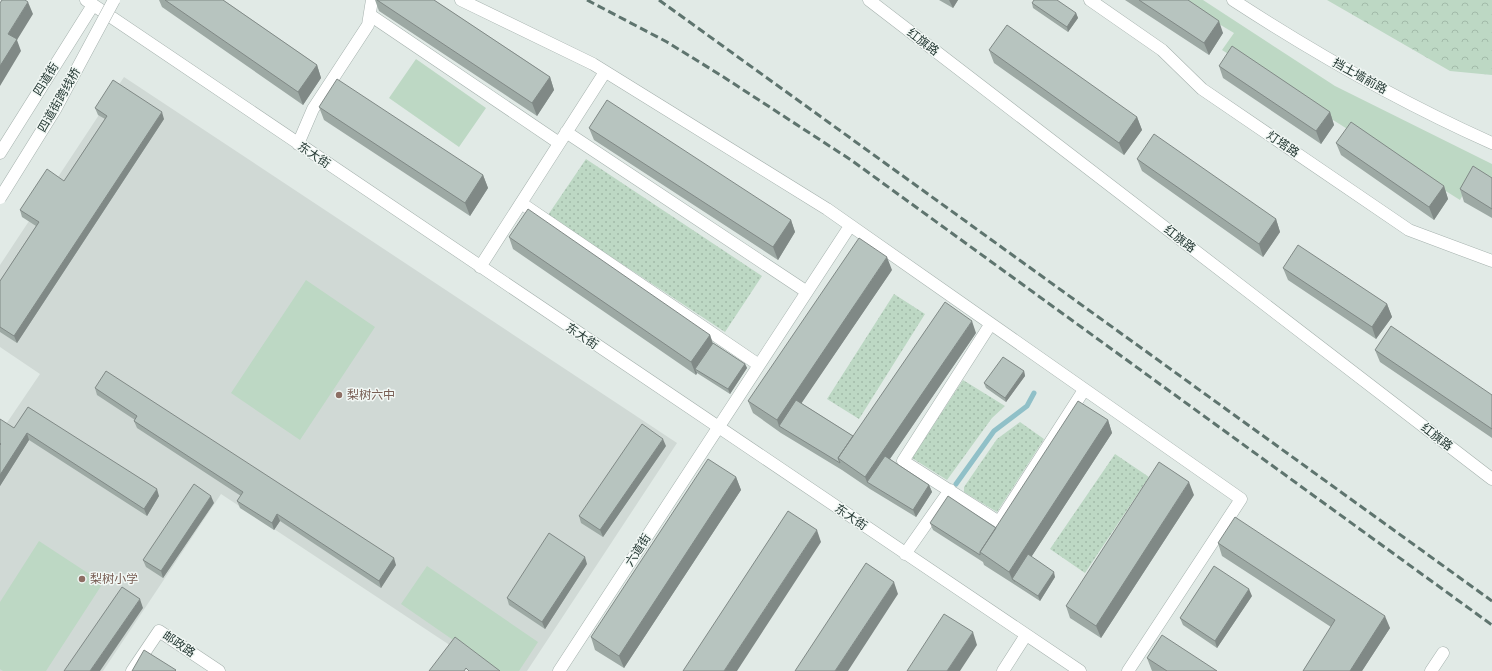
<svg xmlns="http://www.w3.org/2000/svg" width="1492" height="671" font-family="'Work Sans','Noto Sans SC',sans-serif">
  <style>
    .built { fill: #d0d9d5 }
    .grass { fill: #bdd8c4 }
    .forest { fill: url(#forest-crowns) }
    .park { fill: url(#park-dots) }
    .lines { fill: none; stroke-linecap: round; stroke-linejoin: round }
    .stream { stroke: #90c0c8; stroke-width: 5 }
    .minor-casing { stroke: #a5b1ad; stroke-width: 13 }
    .minor { stroke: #fff; stroke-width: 12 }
    .rail { stroke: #5e746e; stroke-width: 3; stroke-dasharray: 8 4; stroke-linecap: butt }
    .minor-bridge-casing { stroke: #a5b1ad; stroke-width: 13; stroke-linecap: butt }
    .minor-bridge { stroke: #fff; stroke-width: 12 }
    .wall { fill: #9da9a4 }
    .shaded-wall { fill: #808986 }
    .building { fill: #b7c4bf; stroke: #808986 }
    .education-dot { fill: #8d6e63; stroke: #f1f7f4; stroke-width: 1.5 }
    .labels { text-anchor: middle; stroke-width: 3; stroke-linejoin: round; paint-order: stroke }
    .street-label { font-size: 12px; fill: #243833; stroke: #f1f7f4 }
    .education-label { font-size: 12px; fill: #785e54; stroke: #f1f7f4; text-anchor: start }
  </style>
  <defs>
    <pattern id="forest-crowns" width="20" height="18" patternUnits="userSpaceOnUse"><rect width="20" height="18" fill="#bdd8c4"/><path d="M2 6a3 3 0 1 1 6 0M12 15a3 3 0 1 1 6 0" fill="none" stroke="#a2baa9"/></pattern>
    <pattern id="park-dots" width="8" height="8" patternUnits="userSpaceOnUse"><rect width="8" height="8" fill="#bdd8c4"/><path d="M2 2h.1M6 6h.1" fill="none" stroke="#a2baa9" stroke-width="1.8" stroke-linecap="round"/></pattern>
  </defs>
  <rect width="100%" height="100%" fill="#e1eae6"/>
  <!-- built -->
  <path class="built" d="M124 77 677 443 527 671H489L221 494 103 671H0V433L40 374 0 347V265Z"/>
  <!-- grass -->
  <path class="grass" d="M1179 0H1203L1335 86 1492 164V185L1474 175 1460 200 1222 50 1234 33Z
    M416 59 486 108 459 147 389 98Z
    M306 280 375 327 300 440 231 393Z
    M39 541 103 583 46 671H3L0 669V602Z
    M427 566 538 642 519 671H498L401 604Z"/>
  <!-- forest -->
  <path class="forest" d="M1327 0H1492V75L1450 71Z"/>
  <!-- park -->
  <path class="park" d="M586 159 762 276 725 332 548 215Z
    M894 294 925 314 859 419 827 399Z
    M963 380 1005 406 992 418 947 480 912 458Z
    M1020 422 1044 439 997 512 964 492V487L997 439Z
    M1115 454 1149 477 1085 573 1050 549Z"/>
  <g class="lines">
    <!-- stream -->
    <path class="stream" d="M956 484 994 431 1027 406 1034 393"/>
    <defs>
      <path id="minor" d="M86 0 1080 671
        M461 0 593 64 827 209 1241 499 1128 671
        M869 0 1492 479
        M1090 0 1162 50 1202 89 1409 230 1492 261
        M1233 0C1316 54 1402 103 1492 143
        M370 15 559 143
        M566 132 807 292
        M298 144 313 109 368 25 372 0
        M0 153 93 5
        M521 203 759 365
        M480 267 605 72
        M990 325 903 461 999 522 1084 390
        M905 554 950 490
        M132 671 159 631 219 671
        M559 671 850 226
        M1003 671 1026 635
        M1431 671 1443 653"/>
    </defs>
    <!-- minor casing -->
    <use href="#minor" class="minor-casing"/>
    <!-- minor -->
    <use href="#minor" class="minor"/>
    <!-- rail -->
    <path class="rail" d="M587 0 667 42 722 76 851 160 1492 625
      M659 0 1492 601"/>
    <defs>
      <path id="minor-bridge" d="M0 198 56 108 114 0"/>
    </defs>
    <!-- minor-bridge casing -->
    <use href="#minor-bridge" class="minor-bridge-casing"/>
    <!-- minor-bridge -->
    <use href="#minor-bridge" class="minor-bridge"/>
  </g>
  <!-- wall -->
  <path class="wall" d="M159 0H223L317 65 321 78 303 105 162 7Z
    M375 0H434L550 77 554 90 537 116 379 11Z
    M939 0H958L953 8Z
    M1125 0H1188L1223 33 1209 55Z
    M1032 3 1076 13 1078 18 1068 32 1033 8Z
    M989 50 1137 117 1142 130 1124 155 994 63Z
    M1219 66 1330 112 1334 125 1321 144 1223 78Z
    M319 107 483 175 488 188 470 216 324 120Z
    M95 108 164 119 17 343 0 332V281L36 226 22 217 20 210 64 181 105 119 98 115Z
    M589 128 791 220 795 232 778 260 594 140Z
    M1336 143 1444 186 1448 199 1434 220 1341 155Z
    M1137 159 1276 219 1280 232 1263 257 1142 171Z
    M1492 178V218L1464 202 1460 189Z
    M509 237 710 335 713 343 745 364 747 368 730 394 697 373 696 375 513 249Z
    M1283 268 1387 304 1392 317 1376 339 1288 280Z
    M892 270 801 403 853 436 976 333 890 459 929 485 932 492 916 517 870 489 842 470 781 433 753 413 748 401Z
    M1375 350 1492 395V438L1380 362Z
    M1024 371 1025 376 1006 402 986 388 984 383Z
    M95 388 396 565 381 588 280 521 274 530 240 508 237 501 241 496 137 428 134 421 135 420 97 395Z
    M28 407 159 496 147 516 29 440 0 486V420L14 428Z
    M1108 420 1112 433 1031 557 1055 577 1040 601 984 565 983 562 933 530 930 523 996 528Z
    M666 446 603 537 581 523 579 516Z
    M736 477 741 490 624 668 595 650 591 637Z
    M1194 495 1101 638 1070 618 1066 606Z
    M214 503 163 578 146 567 143 560Z
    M1218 543 1390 628 1362 671H1303L1331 627 1222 556Z
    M587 564 545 629 509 605 507 598Z
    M1252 596 1217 648 1183 625 1180 618Z
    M1147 658 1217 671H1152Z"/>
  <!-- shaded-wall -->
  <path class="shaded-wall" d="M949 0H958L953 8Z
    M28 2 33 14 17 40 21 51 0 86V66L8 34Z
    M1076 13 1078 18 1068 32 1067 27Z
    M1219 21 1223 33 1209 55 1204 43Z
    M317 65 321 78 303 105 298 92Z
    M550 77 554 90 537 116 532 103Z
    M162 112 164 119 17 343 14 336Z
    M1330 112 1334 125 1321 144 1316 131Z
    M1137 117 1142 130 1124 155 1119 143Z
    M483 175 488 188 470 216 465 203Z
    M1444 186 1448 199 1434 220 1429 207Z
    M1276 219 1280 232 1263 257 1259 244Z
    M791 220 795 232 778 260 773 247Z
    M887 257 892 270 784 429 779 426 777 420Z
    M1387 304 1392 317 1376 339 1372 327Z
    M972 321 976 333 872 485 867 482 865 477Z
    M710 335 714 348 695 369 697 373 696 375 691 362Z
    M745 364 747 368 730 394 728 389Z
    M1024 371 1025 376 1006 402 1005 398Z
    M1108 420 1112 433 1015 582 1012 579 1009 572Z
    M27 433 29 440 0 486V475Z
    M663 439 666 446 603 537 600 530Z
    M736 477 741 490 624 668 619 656Z
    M1189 482 1194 495 1101 638 1096 626Z
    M929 485 932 492 916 517 913 510Z
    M157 489 159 496 147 516 144 509Z
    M211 496 214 503 163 578 161 571Z
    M277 514 280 521 274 530 272 523Z
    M817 530 821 542 737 671H724Z
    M585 557 587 564 545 629 542 622Z
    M394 558 396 565 381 588 379 581Z
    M1054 572 1055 577 1040 601 1038 596Z
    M894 582 898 594 848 671H835Z
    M1249 589 1252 596 1217 648 1215 641Z
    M140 599 143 608 100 671H90Z
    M1385 616 1390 628 1362 671H1350Z
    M973 632 977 645 960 671H947Z"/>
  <!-- building -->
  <path class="building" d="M2 0H25L28 2 8 34 17 39 0 66V3Z
    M165 0H223L317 65 298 92Z
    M377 0H434L550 77 532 103Z
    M1034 0H1057L1076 13 1067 27 1032 3Z
    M1139 0H1188L1219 21 1204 43Z
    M1007 25 1137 117 1119 143 989 50Z
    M1232 46 1330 112 1316 131 1219 66Z
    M337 79 483 175 465 203 319 107Z
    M113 80 162 112 14 336 0 327V281L39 222 20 210 47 169 64 181 107 116 95 108Z
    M607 100 791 220 773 247 589 128Z
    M1351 122 1444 186 1429 207 1336 143Z
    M1154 134 1276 219 1259 244 1137 159Z
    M1473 166 1492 178V209L1460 189Z
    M528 209 710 335 691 362 509 237Z
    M859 238 887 257 777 420 748 401Z
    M1298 245 1387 304 1372 327 1283 268Z
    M945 302 972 321 865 477 838 458Z
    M1391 326 1492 395V429L1375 350Z
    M713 343 745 364 728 389 695 369Z
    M1003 357 1024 371 1005 398 984 383Z
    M106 371 394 558 379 581 277 514 272 523 237 501 243 492 134 421 137 416 95 388Z
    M796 400 853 436 838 458 840 463 779 426Z
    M1078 401 1108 420 1009 572 980 552Z
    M28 407 157 489 144 509 27 433 0 475V445L1 444 0 443V419L14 428Z
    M642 424 663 439 600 530 579 516Z
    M885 456 929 485 913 510 867 482Z
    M708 459 736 477 619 656 591 637Z
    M1159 462 1189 482 1096 626 1066 606Z
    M194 484 211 496 161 571 143 560Z
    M948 496 996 528 980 552V555L930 523Z
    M788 511 817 530 724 671H683Z
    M1235 517 1385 616 1350 671H1303L1335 620 1218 543Z
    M549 533 585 557 542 622 507 598Z
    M1028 554 1054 572 1038 596 1012 579Z
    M866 563 894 582 835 671H795Z
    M1214 566 1249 589 1215 641 1180 618Z
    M122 587 140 599 90 671H64Z
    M944 614 973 632 947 671H907Z
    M1162 635 1217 671H1167L1147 658Z
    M455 637 500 671H469L466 668 464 671H429Z
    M144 650 176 670 175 671H132Z"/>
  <!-- markers -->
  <g class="education-dot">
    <circle cx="339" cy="395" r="4"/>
    <circle cx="82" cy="579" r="4"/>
  </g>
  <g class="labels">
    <!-- street labels -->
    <g class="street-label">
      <text transform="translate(923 42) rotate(37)" y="4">红旗路</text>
      <text transform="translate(1360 76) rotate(29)" y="4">挡土墙前路</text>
      <text transform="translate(46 79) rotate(-58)" y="4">四道街</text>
      <text transform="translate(59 100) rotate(-60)" y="4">四道街跨线桥</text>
      <text transform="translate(1283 144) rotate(34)" y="4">灯塔路</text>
      <text transform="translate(314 155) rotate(34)" y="4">东大街</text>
      <text transform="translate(1180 239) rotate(38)" y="4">红旗路</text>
      <text transform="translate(582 336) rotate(34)" y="4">东大街</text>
      <text transform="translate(1437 437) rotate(38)" y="4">红旗路</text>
      <text transform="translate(851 517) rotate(34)" y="4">东大街</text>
      <text transform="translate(638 550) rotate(-57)" y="4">六道街</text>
      <text transform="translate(179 644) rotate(34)" y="4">邮政路</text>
    </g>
    <!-- education labels -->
    <g class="education-label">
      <text x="347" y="399">梨树六中</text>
      <text x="90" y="583">梨树小学</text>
    </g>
  </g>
</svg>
